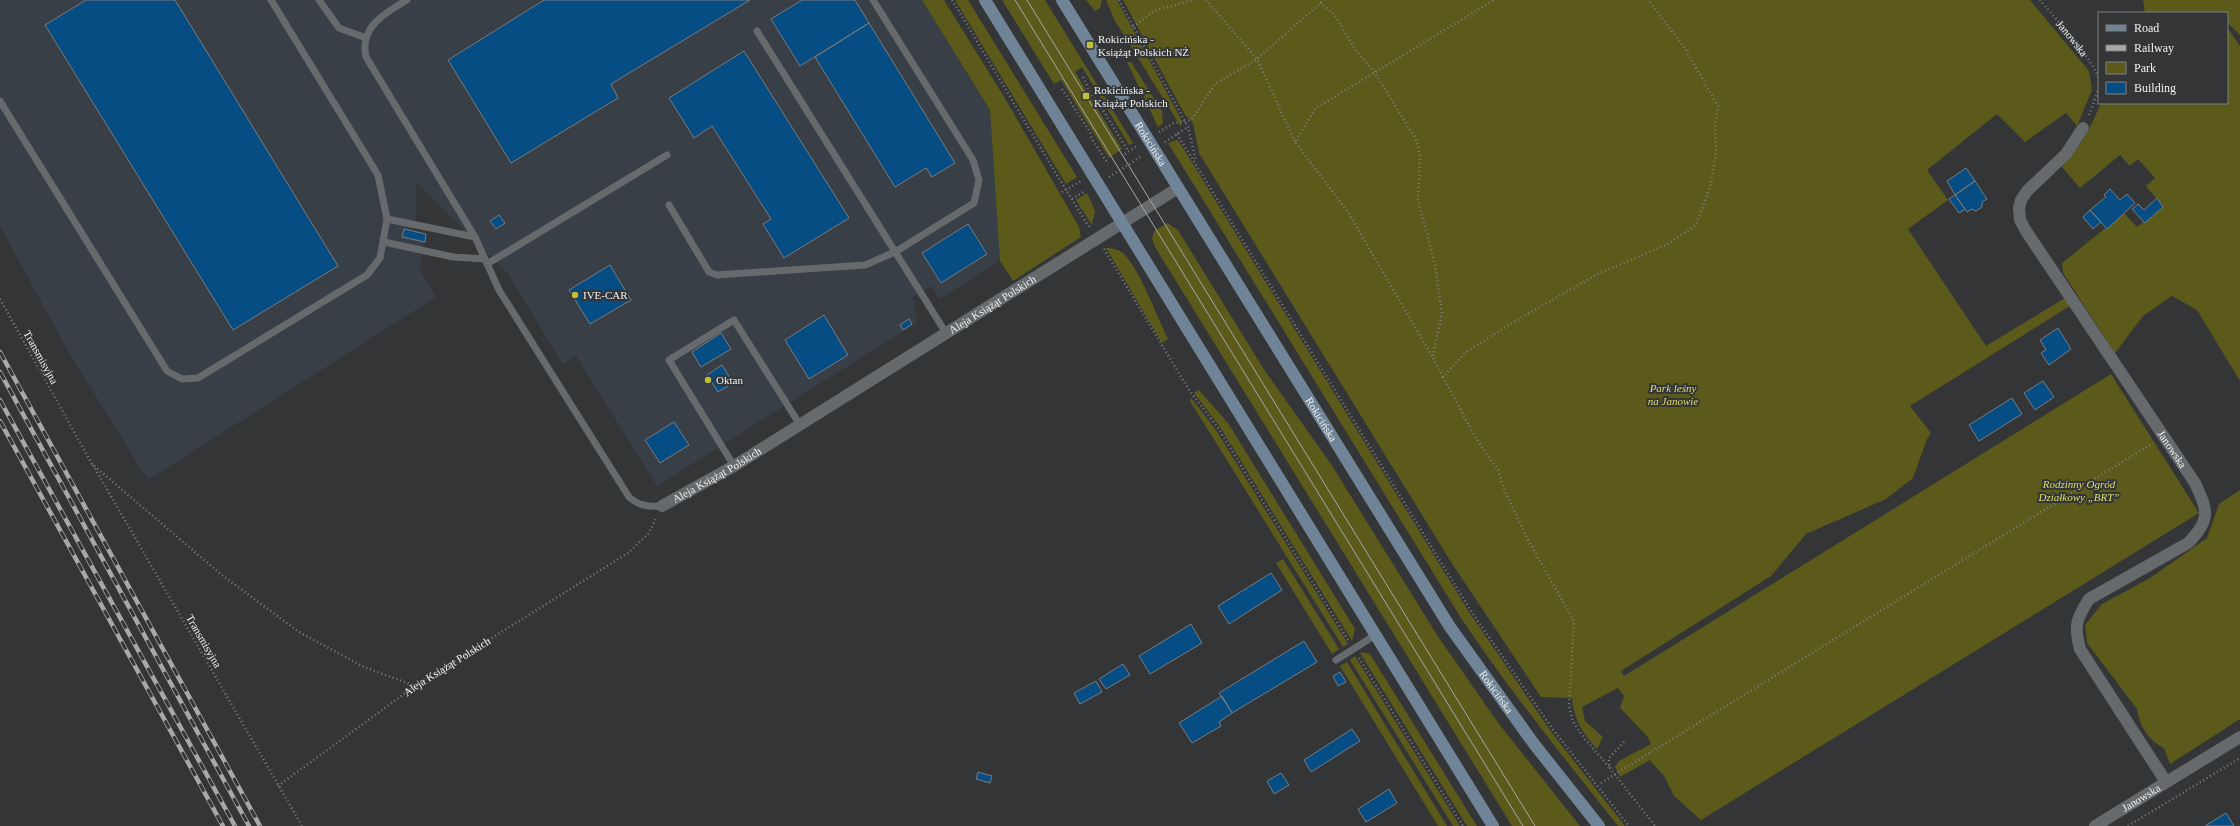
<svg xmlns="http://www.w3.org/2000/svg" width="2240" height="826" font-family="Georgia,serif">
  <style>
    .built { fill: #393f46 }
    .green { fill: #5b5a1a }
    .building { fill: #064d83; stroke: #7a7c7e }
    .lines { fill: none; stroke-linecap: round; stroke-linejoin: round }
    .path { stroke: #7c7e80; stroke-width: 2.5; stroke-dasharray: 1 3; stroke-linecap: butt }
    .lane { stroke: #676a6c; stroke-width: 7 }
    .street { stroke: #676a6c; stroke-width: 12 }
    .secondary { stroke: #6f8496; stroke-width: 12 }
    .tram { stroke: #a6a8a9; stroke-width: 1 }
    .rail-casing { stroke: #a6a8a9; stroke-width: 4.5 }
    .rail { stroke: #333537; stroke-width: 3; stroke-dasharray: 9; stroke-linecap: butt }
    .poi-dot { fill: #c0be41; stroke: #333537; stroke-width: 1.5 }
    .labels { text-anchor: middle; stroke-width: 4; stroke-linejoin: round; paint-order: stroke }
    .poi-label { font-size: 11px; fill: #eff1f2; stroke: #333537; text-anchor: start }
    .street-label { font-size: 11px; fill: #eff1f2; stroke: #333537 }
    .park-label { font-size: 11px; font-style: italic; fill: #dfdf6a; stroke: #333537 }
  </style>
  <rect width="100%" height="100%" fill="#333537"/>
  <!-- built -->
  <path class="built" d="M0 0H922L990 110 1000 261 940 299 931 286 921 292 912 298 915 303 916 323 657 486 576 356 563 364 508 274 416 182V218L413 231 426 234 419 268 436 297 148 480 69 353 0 226Z"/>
  <!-- green -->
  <path class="green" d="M922 0H944L1006 100 1079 227 1081 237 1013 281 1000 261 990 110Z
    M955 0H968L1077 177 1066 184Z
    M1002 0H1045L1133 143 1129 145 1082 67 1075 72 1122 149 1109 158 1061 80 1054 84Z
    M1086 0H1102L1100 8 1095 11Z
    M1106 0H1117L1182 121 1181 127 1115 21Z
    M1123 0H2030L2089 71 2092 90 2077 126 2066 113 2025 142 1997 114 1927 170 1948 200 1908 229 1986 346 2065 298 2070 306 1910 406 1931 433 1927 439 1913 478 1886 499 1806 534 1771 576 1621 671 1624 676 2111 374 2199 513 1701 820 1674 796 1664 776 1650 760 1620 777 1615 767 1619 761 1651 744 1647 736 1620 708 1624 696 1618 688 1582 707 1585 721 1603 737 1597 749C1583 733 1574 721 1572 698L1541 697 1451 562 1199 153 1193 123 1185 115Z
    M2143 0H2240V35L2227 22V13H2145Z
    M2227 27 2240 46V381L2197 310 2172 296 2143 316 2115 353 2063 273 2062 263 2124 213 2137 227 2163 207 2146 186 2155 178 2138 159 2130 166 2120 155 2080 188 2062 167C2081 146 2090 129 2101 103H2227Z
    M1127 62H1131L1162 111 1163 123 1158 127Z
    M1177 140 1180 143 1469 612 1552 733 1625 826H1618C1564 758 1509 690 1461 618L1168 143Z
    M1087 193 1095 211 1092 225 1076 200Z
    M1167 223 1178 230 1263 368 1331 464 1437 635 1499 724 1580 826H1512L1155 247 1152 239 1154 231Z
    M1106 248C1112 248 1118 249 1123 253 1140 269 1157 317 1168 339L1162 343Z
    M1199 390 1228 423 1355 629 1352 641 1220 427 1194 393Z
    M1191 398 1216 430 1348 644 1343 647 1190 401Z
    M2240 490V719L2170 764 2164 748C2149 741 2139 726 2137 709L2087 643 2085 625 2102 604 2150 578 2207 538 2219 504Z
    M1283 559 1339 649 1332 654 1276 563Z
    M1362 652 1370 654 1477 826H1467L1360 653Z
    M1355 656 1460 826H1453L1350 660Z
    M1347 662 1447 826H1438L1340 666Z"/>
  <!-- building -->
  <path class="building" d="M86 0H175L338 266 233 330 45 25Z
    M544 0H750L611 84 618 98 511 163 448 60Z
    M802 0H855L869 23 800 66 771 19Z
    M869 23 955 163 932 177 926 168 895 187 815 57Z
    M744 51 849 218 784 258 763 224 771 219 712 126 694 138 669 98Z
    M1966 168 1975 181 1955 195 1947 181Z
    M1975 181 1987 199 1982 202V207L1976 211 1972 209 1967 212 1955 195Z
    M2110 189 2120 200 2127 194 2135 203 2107 229 2090 210 2106 197 2104 195Z
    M1955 195 1965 209 1959 213 1949 199Z
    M2157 198 2163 207 2145 223 2132 209 2138 204 2144 210Z
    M2090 210 2101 222 2093 229 2083 217Z
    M499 215 505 223 496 229 490 221Z
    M968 224 987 254 941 283 922 253Z
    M404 229 426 234 425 242 402 237Z
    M610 265 631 300 590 324 569 290Z
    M824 315 848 355 809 379 785 340Z
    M909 319 912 324 903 330 900 325Z
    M2058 328 2071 349 2049 365 2041 353 2046 350 2040 340Z
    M721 333 731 349 701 367 692 352Z
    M722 365 733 383 718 392 707 375Z
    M2043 381 2054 397 2035 410 2024 393Z
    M2012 398 2022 414 1979 441 1969 425Z
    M674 422 689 445 660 463 645 440Z
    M1271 573 1282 590 1229 624 1218 606Z
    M1191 624 1202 643 1150 674 1139 656Z
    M1304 641 1317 662 1232 713 1219 693Z
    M1123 664 1130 675 1106 689 1099 679Z
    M1340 672 1346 682 1338 686 1333 676Z
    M1096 681 1102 692 1080 704 1074 693Z
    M1222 696 1232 713 1219 722 1221 726 1192 743 1179 723Z
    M1352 729 1360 741 1311 772 1304 760Z
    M978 772 992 776 990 783 976 779Z
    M1281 773 1289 785 1274 794 1267 781Z
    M1389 789 1397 803 1366 822 1358 809Z
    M2226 813 2234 826H2205Z"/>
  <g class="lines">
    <!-- path -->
    <g class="path">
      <path d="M952 0C998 75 1042 152 1089 227"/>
      <path d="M1119 0 1188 127 1196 161"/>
      <path d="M1206 0 1257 59 1295 142"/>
      <path id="s1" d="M2040 0C2053 16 2097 63 2099 81"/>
      <path d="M1320 3 1335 15 1354 48 1375 73 1417 141 1420 157 1418 200 1435 264 1442 313 1433 356"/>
      <path d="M1133 27 1154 11 1193 0"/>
      <path d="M1083 77 1092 97 1098 102 1128 151"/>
      <path d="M1062 89 1090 132 1092 139 1108 164"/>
      <path d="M2089 115 2099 88"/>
      <path d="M1159 132 1174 123 1188 121 1193 118 1215 84 1257 59 1324 0"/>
      <path d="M1177 134 1471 611 1554 731 1629 826"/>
      <path d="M1165 142 1188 127"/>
      <path d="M1125 154 1137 146"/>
      <path d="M1109 177 1142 156"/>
      <path d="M1062 192 1081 181"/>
      <path d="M1072 199 1085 191"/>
      <path d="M1104 249 1189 390 1218 428 1348 640"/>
      <path d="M0 299 92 464 223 576 299 632 364 667 415 686"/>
      <path d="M1443 377 1432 356 1348 212 1295 142 1316 108 1494 0"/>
      <path d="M93 465 302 826"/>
      <path d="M1359 658 1463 826"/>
      <path d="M1624 742 1609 758V767L1655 826"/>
      <path d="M1609 767 1585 739 1573 722 1569 706 1574 621 1527 538 1504 489 1498 470 1477 440 1443 377 1466 352 1517 320 1598 274 1666 245 1696 225 1710 187 1716 153 1715 125 1718 106 1684 47 1648 0"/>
      <path d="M1601 783 2153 443"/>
      <path id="s2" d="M278 786 415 686 628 553 648 534 657 517"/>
      <path d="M2128 826 2240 758"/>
    </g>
    <!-- lane -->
    <path class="lane" d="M319 0 339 28 366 38
      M407 0C385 13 359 27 366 57L475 237 499 290 629 497C639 506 649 507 662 506
      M757 31 946 333
      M0 101 167 371 182 379 198 378 367 275 380 258 387 219 378 175 271 0
      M669 205 709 272 717 275 865 265 895 252 974 203 979 180 973 160 873 0
      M387 219 475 237
      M384 242 453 257 485 259
      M487 264 667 155
      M734 466 669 360 734 320 800 425
      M1336 660 1377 634"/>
    <!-- street -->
    <g class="street">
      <path id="s3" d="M2083 128 2066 154 2027 191 2021 200 2019 208 2020 220 2026 231 2195 483C2208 511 2211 520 2188 543L2089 599C2076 619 2074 626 2080 649L2166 782"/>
      <path id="s4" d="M662 506 734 466 1178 188"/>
      <path id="s5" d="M2095 826 2240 737"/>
    </g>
    <!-- secondary -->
    <g class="secondary">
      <path d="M985 0 1493 826"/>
      <path id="s6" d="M1062 0 1450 627 1534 744 1599 826"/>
    </g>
    <!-- tram -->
    <path class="tram" d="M1015 0 1523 826
      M1027 0 1535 826"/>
    <defs>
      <path id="rail" d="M0 352 260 826
        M0 372 249 826
        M0 400 235 826
        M0 421 223 826"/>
    </defs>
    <!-- rail casing -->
    <use href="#rail" class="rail-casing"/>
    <!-- rail -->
    <use href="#rail" class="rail"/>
  </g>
  <!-- markers -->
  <g class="poi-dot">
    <rect x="1086" y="41" width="8" height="8" rx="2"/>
    <rect x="1082" y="92" width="8" height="8" rx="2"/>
    <circle cx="575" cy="295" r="4"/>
    <circle cx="708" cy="380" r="4"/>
  </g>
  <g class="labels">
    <!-- poi labels -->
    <g class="poi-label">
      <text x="1098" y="43">Rokicińska -<tspan x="1098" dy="13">Książąt Polskich NŻ</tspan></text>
      <text x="1094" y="94">Rokicińska -<tspan x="1094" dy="13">Książąt Polskich</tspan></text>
      <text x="583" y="299">IVE-CAR</text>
      <text x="716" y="384">Oktan</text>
    </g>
    <!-- street labels -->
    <g class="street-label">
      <text dy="4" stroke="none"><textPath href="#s1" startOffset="50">Janowska</textPath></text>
      <text dy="4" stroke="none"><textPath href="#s6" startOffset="169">Rokicińska</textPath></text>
      <text dy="4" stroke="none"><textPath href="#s4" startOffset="387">Aleja Książąt Polskich</textPath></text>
      <text transform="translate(41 357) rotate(61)" y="4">Transmisyjna</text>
      <text dy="4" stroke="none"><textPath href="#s6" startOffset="493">Rokicińska</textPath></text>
      <text dy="4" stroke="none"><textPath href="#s3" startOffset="391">Janowska</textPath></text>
      <text dy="4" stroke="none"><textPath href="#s4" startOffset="63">Aleja Książąt Polskich</textPath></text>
      <text transform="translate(204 641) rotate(60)" y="4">Transmisyjna</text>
      <text dy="4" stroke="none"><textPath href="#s2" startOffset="207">Aleja Książąt Polskich</textPath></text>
      <text dy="4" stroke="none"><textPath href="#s6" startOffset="817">Rokicińska</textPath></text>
      <text dy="4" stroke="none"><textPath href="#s5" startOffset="54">Janowska</textPath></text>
    </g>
    <!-- park labels -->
    <g class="park-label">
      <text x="1673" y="392">Park leśny<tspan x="1673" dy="13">na Janowie</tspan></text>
      <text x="2079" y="488">Rodzinny Ogród<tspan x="2079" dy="13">Działkowy „BRT”</tspan></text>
    </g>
  </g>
  <!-- legend -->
  <rect x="2098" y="12" width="130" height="92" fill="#333537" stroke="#7e8082"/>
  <rect x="2106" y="25" width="20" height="6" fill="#6f8496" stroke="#7e8082"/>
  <text x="2134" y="32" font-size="12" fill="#eff1f2">Road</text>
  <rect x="2106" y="45" width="20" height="6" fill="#a6a8a9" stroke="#7e8082"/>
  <text x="2134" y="52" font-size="12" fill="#eff1f2">Railway</text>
  <rect x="2106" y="62" width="20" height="12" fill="#5b5a1a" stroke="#7e8082"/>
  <text x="2134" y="72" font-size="12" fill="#eff1f2">Park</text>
  <rect x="2106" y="82" width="20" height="12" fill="#064d83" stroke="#7e8082"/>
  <text x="2134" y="92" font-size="12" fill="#eff1f2">Building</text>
</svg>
